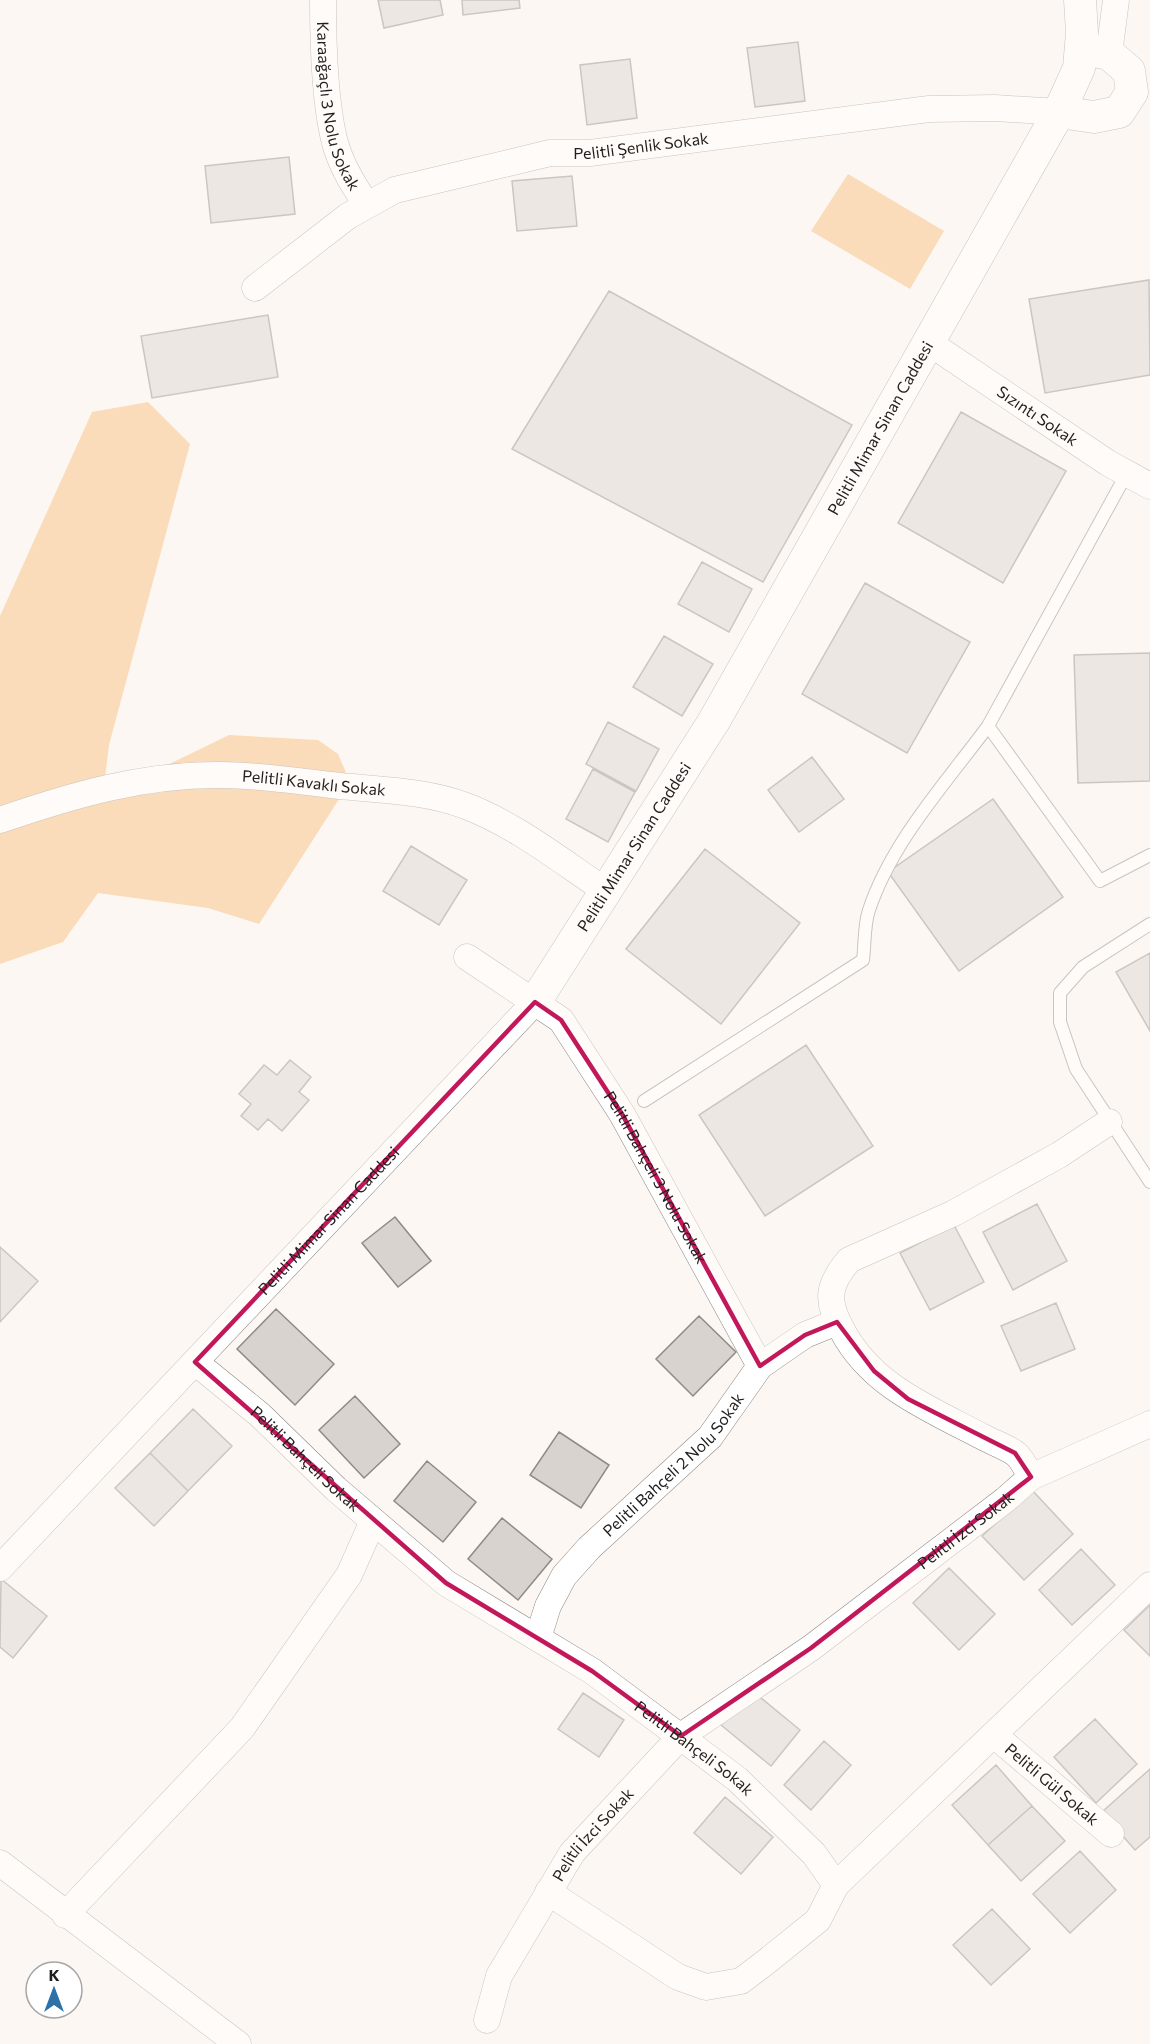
<svg xmlns="http://www.w3.org/2000/svg" width="1150" height="2044" font-family="Commissioner,sans-serif">
  <style>
    .green { fill: #f7b876 }
    .building { fill: #d8d3ce; stroke: #8f8a86; stroke-width: 1.5 }
    .lines { fill: none; stroke-linecap: round; stroke-linejoin: round }
    .service-casing { stroke: #8b8682; stroke-width: 14 }
    .minor-casing { stroke: #8b8682; stroke-width: 27 }
    .tertiary-casing { stroke: #8b8682; stroke-width: 33 }
    .service { stroke: #fff; stroke-width: 12 }
    .minor { stroke: #fff; stroke-width: 26 }
    .tertiary { stroke: #fff; stroke-width: 32 }
    .marked { fill: none; stroke: #c2185b; stroke-width: 4.5; stroke-linejoin: round }
    .labels { text-anchor: middle; stroke-width: 4.5; stroke-linejoin: round; paint-order: stroke }
    .street-label { font-size: 16px; fill: #211f1d; stroke: #fff }
  </style>
  <rect width="100%" height="100%" fill="#fdf7f3"/>
  <!-- green -->
  <path class="green" d="M848 174 944 231 910 289 811 231Z
    M148 402 190 444 109 745 104 786 153 772 229 735 318 740 338 754 350 782 259 924 208 908 98 893 63 942 0 964V616L92 412Z"/>
  <!-- building -->
  <path class="building" d="M378 0H440L443 15 384 28Z
    M462 0H519L520 8 463 15Z
    M798 42 805 101 755 107 747 48Z
    M630 59 637 118 587 125 580 65Z
    M289 157 295 214 211 223 205 166Z
    M572 176 577 226 517 231 512 181Z
    M1149 280 1150 375 1045 393 1029 299Z
    M609 291 852 425 763 582 512 449Z
    M268 315 278 377 152 398 141 336Z
    M961 412 1066 471 1003 583 898 523Z
    M702 562 752 589 729 632 678 604Z
    M865 583 970 642 907 753 802 694Z
    M664 636 713 664 682 716 633 687Z
    M1150 653V781L1078 783 1074 655Z
    M608 722 659 749 636 791 586 764Z
    M812 757 844 799 799 832 768 790Z
    M593 769 635 792 608 842 566 819Z
    M993 799 1063 897 959 971 888 872Z
    M411 846 467 880 439 925 383 891Z
    M705 849 800 923 721 1024 626 949Z
    M1150 953V1031L1116 972Z
    M806 1045 873 1146 765 1216 699 1115Z
    M290 1060 311 1077 299 1092 309 1100 282 1131 268 1119 258 1130 241 1116 251 1104 239 1094 264 1065 277 1075Z
    M1037 1204 1067 1261 1013 1290 983 1232Z
    M395 1217 431 1261 398 1287 362 1243Z
    M954 1225 984 1282 930 1310 900 1253Z
    M0 1247 38 1281 0 1322Z
    M1056 1303 1075 1349 1021 1371 1001 1326Z
    M276 1309 334 1364 295 1405 237 1349Z
    M699 1316 736 1352 693 1396 656 1359Z
    M355 1396 400 1444 364 1478 319 1430Z
    M193 1409 232 1446 188 1491 150 1453Z
    M559 1432 609 1465 581 1508 530 1475Z
    M150 1453 188 1491 154 1526 115 1488Z
    M427 1461 476 1502 443 1542 394 1501Z
    M1032 1490 1073 1534 1024 1580 982 1536Z
    M502 1518 552 1559 518 1600 468 1559Z
    M1081 1549 1115 1585 1072 1625 1039 1590Z
    M949 1568 995 1614 959 1650 913 1603Z
    M1 1579 47 1616 13 1658 0 1647Z
    M1150 1605V1656L1124 1630Z
    M750 1689 800 1730 771 1766 721 1725Z
    M583 1693 624 1720 599 1757 558 1729Z
    M1095 1719 1137 1764 1096 1803 1054 1757Z
    M824 1741 851 1765 811 1810 784 1785Z
    M996 1765 1032 1806 988 1845 952 1805Z
    M1150 1769V1837L1135 1850 1102 1812Z
    M725 1797 773 1837 741 1874 694 1833Z
    M1032 1806 1065 1841 1021 1881 988 1845Z
    M1080 1851 1116 1890 1070 1933 1033 1894Z
    M992 1909 1030 1949 991 1985 953 1945Z"/>
  <g class="lines">
    <defs>
      <path id="service" d="M1127 473 988 726 1100 881 1150 855
        M1150 924 1083 967 1060 993V1022L1076 1069 1150 1182
        M644 1101 863 960C865 944 864 924 869 910 892 841 946 783 988 726"/>
      <g id="minor">
        <path id="s1" d="M323 0C323 43 324 97 334 139 340 164 353 185 367 205"/>
        <path d="M1109 54 1116 0"/>
        <path id="s2" d="M255 288 348 216 395 190 550 153H590L929 109 995 108 1059 112"/>
        <path id="s3" d="M928 342 1108 463 1150 486"/>
        <path id="s4" d="M0 820C73 795 144 774 222 775 261 775 301 782 340 786 382 790 426 791 466 806 516 825 561 861 606 891"/>
        <path id="s5" d="M467 957 561 1020 622 1114 760 1366"/>
        <path id="s6" d="M195 1362 260 1415 336 1489 446 1583 592 1671 737 1779 814 1854 836 1885 1150 1585"/>
        <path d="M1031 1477 1150 1424"/>
        <path id="s7" d="M0 1568 535 1002"/>
        <path id="s8" d="M538 1638 548 1606 564 1576 589 1548 710 1437 760 1366 805 1335 837 1322"/>
        <path id="s9" d="M994 1735 1111 1834"/>
        <path d="M0 1863 238 2044"/>
        <path d="M548 1892 678 1977 706 1987 741 1981 766 1962 818 1920 836 1885"/>
        <path d="M65 1915 242 1728 349 1575 373 1521"/>
        <path id="s10" d="M487 2020 499 1976 572 1853 681 1736 811 1648 1005 1500 1031 1477C1027 1470 1022 1459 1016 1454 1007 1447 992 1442 983 1437 930 1409 871 1386 842 1330 826 1301 827 1286 849 1260L954 1213 1059 1155 1109 1122"/>
      </g>
      <g id="tertiary">
        <path d="M1059 112 1094 117 1119 112 1132 92 1129 71 1109 54 1081 48"/>
        <path id="s11" d="M535 1002 714 721 1059 112 1079 68 1082 33 1080 0"/>
      </g>
    </defs>
    <!-- service casing -->
    <use href="#service" class="service-casing"/>
    <!-- minor casing -->
    <use href="#minor" class="minor-casing"/>
    <!-- tertiary casing -->
    <use href="#tertiary" class="tertiary-casing"/>
    <!-- service -->
    <use href="#service" class="service"/>
    <!-- minor -->
    <use href="#minor" class="minor"/>
    <!-- tertiary -->
    <use href="#tertiary" class="tertiary"/>
  </g>
  <!-- marked area -->
  <path d="M0 0H1150V2044H0ZM535 1002 561 1020 622 1114 760 1366 805 1335 837 1322 874 1371 908 1399 1015 1453 1031 1477 811 1648 681 1736 592 1671 446 1583 195 1362Z" fill="#fdf7f3" fill-opacity=".55" fill-rule="evenodd"/>
  <path class="marked" d="M535 1002 561 1020 622 1114 760 1366 805 1335 837 1322 874 1371 908 1399 1015 1453 1031 1477 811 1648 681 1736 592 1671 446 1583 195 1362Z"/>
  <g class="labels">
    <!-- street labels -->
    <g class="street-label">
      <text dy="6" stroke="none"><textPath href="#s1" startOffset="108">Karaağaçlı 3 Nolu Sokak</textPath></text>
      <text dy="6" stroke="none"><textPath href="#s2" startOffset="422">Pelitli Şenlik Sokak</textPath></text>
      <text dy="6" stroke="none"><textPath href="#s3" startOffset="132">Sızıntı Sokak</textPath></text>
      <text dy="6" stroke="none"><textPath href="#s11" startOffset="670">Pelitli Mimar Sinan Caddesi</textPath></text>
      <text dy="6" stroke="none"><textPath href="#s4" startOffset="320">Pelitli Kavaklı Sokak</textPath></text>
      <text dy="6" stroke="none"><textPath href="#s11" startOffset="184">Pelitli Mimar Sinan Caddesi</textPath></text>
      <text dy="6" stroke="none"><textPath href="#s5" startOffset="297">Pelitli Bahçeli 3 Nolu Sokak</textPath></text>
      <text dy="6" stroke="none"><textPath href="#s7" startOffset="478">Pelitli Mimar Sinan Caddesi</textPath></text>
      <text dy="6" stroke="none"><textPath href="#s6" startOffset="147">Pelitli Bahçeli Sokak</textPath></text>
      <text dy="6" stroke="none"><textPath href="#s8" startOffset="224">Pelitli Bahçeli 2 Nolu Sokak</textPath></text>
      <text dy="6" stroke="none"><textPath href="#s10" startOffset="700">Pelitli İzci Sokak</textPath></text>
      <text dy="6" stroke="none"><textPath href="#s6" startOffset="633">Pelitli Bahçeli Sokak</textPath></text>
      <text dy="6" stroke="none"><textPath href="#s9" startOffset="76">Pelitli Gül Sokak</textPath></text>
      <text dy="6" stroke="none"><textPath href="#s10" startOffset="216">Pelitli İzci Sokak</textPath></text>
    </g>
  </g>
  <!-- north arrow -->
  <g transform="translate(54 1990)"><circle r="28" fill="#ffffff" stroke="#a6a5a5" stroke-width="1.5"/>
  <path d="M0-4.5L10 22L0 15L-10 22Z" fill="#2e71a7"/>
  <text y="-9" font-size="16" font-weight="bold" text-anchor="middle" fill="#211f1d">K</text>
  </g>
</svg>
